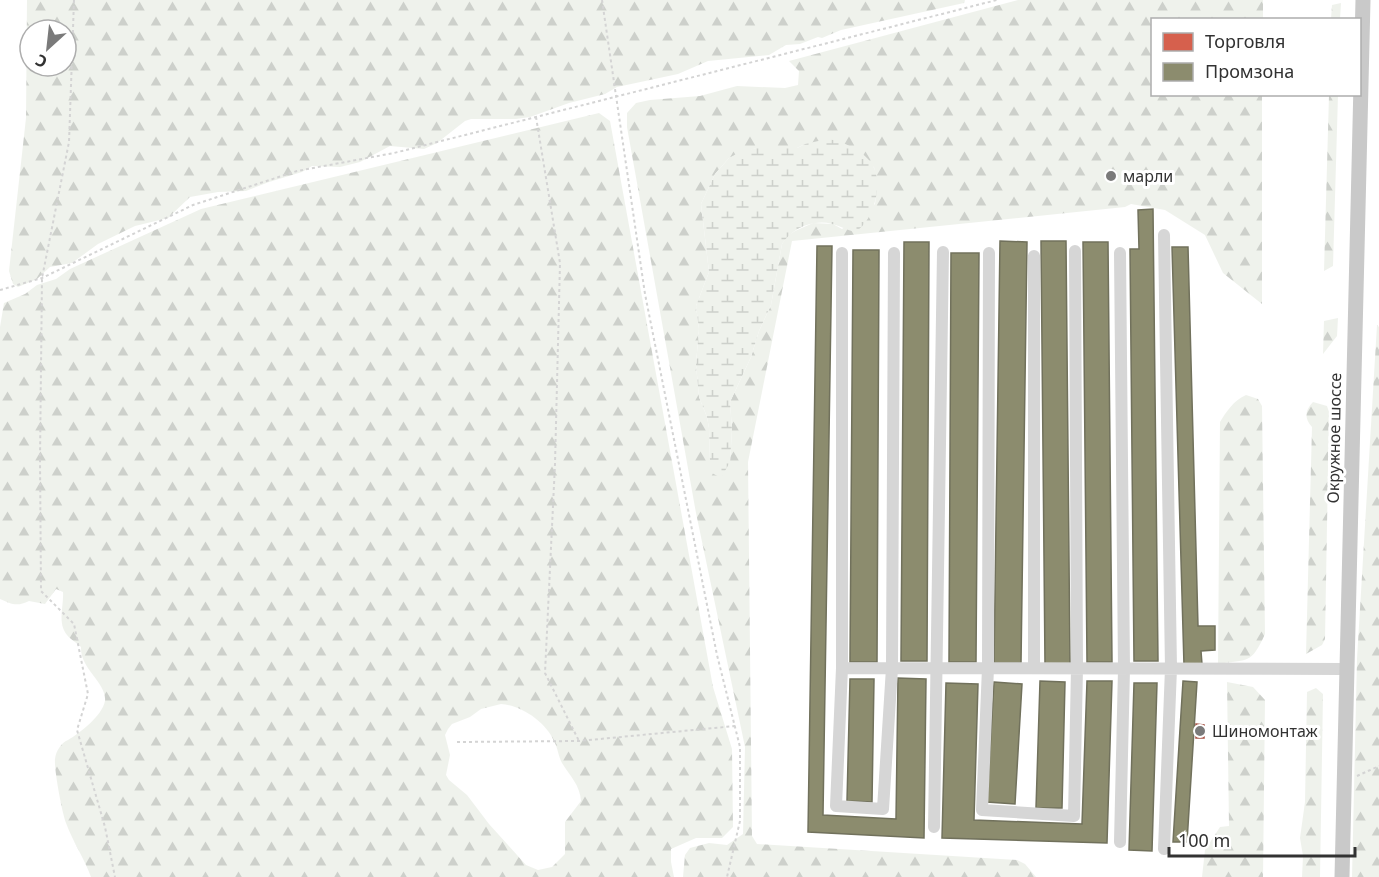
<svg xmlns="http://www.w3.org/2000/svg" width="1379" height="877" font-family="'Noto Sans',sans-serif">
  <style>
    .forest { fill: url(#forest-firs); fill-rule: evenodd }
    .wetland { fill: url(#wetland-marsh) }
    .shops { fill: #d6604d; stroke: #a55245; stroke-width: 1.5 }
    .industry { fill: #8c8c6e; stroke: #71715c; stroke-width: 1.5 }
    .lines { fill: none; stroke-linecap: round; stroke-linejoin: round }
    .path { stroke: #d4d4d4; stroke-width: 2; stroke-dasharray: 3 3; stroke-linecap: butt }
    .minor { stroke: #d6d6d6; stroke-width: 12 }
    .major { stroke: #c9c9c9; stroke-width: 15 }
    .poi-dot { fill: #7a7a7a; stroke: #fff; stroke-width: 2 }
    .labels { text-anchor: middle; stroke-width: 6; stroke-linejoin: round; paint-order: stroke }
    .poi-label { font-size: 16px; fill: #323232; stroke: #fff; text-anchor: start }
    .street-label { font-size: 16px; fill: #323232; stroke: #fff }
  </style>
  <defs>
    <pattern id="forest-firs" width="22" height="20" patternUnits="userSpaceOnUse" patternTransform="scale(1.5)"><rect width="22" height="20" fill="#eff2ec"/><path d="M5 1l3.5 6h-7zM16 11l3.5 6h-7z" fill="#cdd0cb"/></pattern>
    <pattern id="wetland-marsh" width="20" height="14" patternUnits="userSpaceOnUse" patternTransform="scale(1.5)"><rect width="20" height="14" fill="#eff2ec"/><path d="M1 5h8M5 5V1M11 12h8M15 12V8" fill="none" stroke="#cdd0cb"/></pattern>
  </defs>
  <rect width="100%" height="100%" fill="#fff"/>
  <!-- forest -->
  <path class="forest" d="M27 0H965L964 3 841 30 822 38 818 37 800 44 786 45 769 55 708 61 678 74 617 87 605 94 569 103 530 117 516 119H471L465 121 437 143 424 149 390 146 360 162 340 167 312 166 302 172 269 182 246 191 218 192 190 197 168 218 135 226 98 244 72 263 50 267 37 279 18 287 13 284 9 271 26 118ZM30 30H66V66H30Z
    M1018 0H1263V19L1152 20V94L1262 95V304L1223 273 1205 235 1165 210 1131 204 1125 207 792 241 748 462 752 836 757 844 1017 860 1025 864 1036 877H683L685 855 690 848 709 843 727 845 743 834 745 747 696 513 627 127V113L636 103 650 100 700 96 737 86 785 88 798 85 799 71 789 61ZM805 144 874 167 877 185 875 204 842 229 833 224 813 223 795 231 787 236 782 244 771 305 759 331 751 357 730 402 732 430 730 462 710 461 709 428 707 417 699 397 696 364 699 329 696 306 709 272 701 204 715 174 729 158 756 148H797Z
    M1341 3 1340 19H1331L1332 5Z
    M1329 95H1338L1333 266 1324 271Z
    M599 113 610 121 713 687 732 749 733 827 722 838H696L671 849V862L674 877H91C84 858 73 842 66 823 62 812 54 770 55 759 56 751 61 743 68 740 80 733 102 716 105 701 107 683 80 669 81 647 77 643 70 639 67 635 57 623 64 606 63 592L56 589 45 604 29 601C17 607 11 604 0 599V327L4 303 25 294 37 285 56 279 70 269 201 209ZM501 704C521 705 546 722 554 741 558 748 558 756 562 763 570 776 580 785 581 801L565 822V854L552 867 538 870 526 865 489 824 467 795 449 780 446 775 450 755 445 735 448 729 452 724 470 717 481 709Z
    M1338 318 1337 336 1323 354 1324 321Z
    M1377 325 1379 327V877H1352L1357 659Z
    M1246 395 1258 399 1262 406 1265 634C1251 665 1248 659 1218 664L1220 422C1226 412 1234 400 1246 395Z
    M1313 402 1327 406 1329 412 1325 639 1322 645 1306 654 1312 427C1304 418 1305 410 1313 402Z
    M1227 682 1253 687 1265 700 1263 877H1202L1205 850 1220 827 1229 826Z
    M1316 688 1323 694 1320 877H1302L1303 856 1300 838 1305 802 1307 692Z"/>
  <!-- wetland -->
  <path class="wetland" d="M827 139C842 141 863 150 872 164 884 183 874 221 855 232 847 230 840 226 832 224 814 219 792 228 782 244L771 305 759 331 751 357 730 402 732 430 730 462 721 478 712 473 710 461 709 428 707 417 699 397 696 364 699 329 696 306 709 272 701 204 715 174 729 158 738 153 756 148H797L805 144Z"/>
  <!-- shops -->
  <path class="shops" d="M1196 724 1204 725V738H1196Z"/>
  <!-- industry -->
  <path class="industry" d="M1153 209 1158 661H1134L1130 249H1139L1138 210Z
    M1000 241 1027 242 1021 663H994Z
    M1041 241H1066L1070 664H1045Z
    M904 242H929L927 661H901Z
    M1083 242H1108L1112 662H1087Z
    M817 246H832L823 815 896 819 898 678 926 679 924 838 808 832Z
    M1172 247H1188L1198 626H1215V650L1201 651 1202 664 1184 665Z
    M853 250H879L877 662H850Z
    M951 253H979L976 662H949Z
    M850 679H874L872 802 847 801Z
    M1040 681 1065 682 1062 808H1036Z
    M1087 681H1112L1107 843 942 838 946 683 978 684 974 820 1082 824Z
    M1183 681 1197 682 1187 842H1173Z
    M994 682 1022 684 1015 804 987 802Z
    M1134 683H1157L1152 851 1129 850Z"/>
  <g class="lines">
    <!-- path -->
    <path class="path" d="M74 0 69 142 42 278 40 459 41 591 74 624 88 694 77 730 105 827 115 877
      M602 0 645 294 717 655 740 747V821L727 877
      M536 117 560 263 555 464 545 673 579 741
      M0 290 42 278 193 205 297 171 394 153 997 0
      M457 742 579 741 735 726
      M1357 776 1379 766"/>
    <!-- minor -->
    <path class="minor" d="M1164 235 1171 668 1164 849
      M842 253V668L836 806 883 809 892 668 894 253
      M989 253 988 668 982 810 1074 816 1077 668 1075 251
      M1120 253 1124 669 1120 842
      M1034 256V668
      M842 668 1346 669
      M934 827 943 252"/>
    <!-- major -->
    <path class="major" d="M1342 877 1363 0"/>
  </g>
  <!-- markers -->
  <g class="poi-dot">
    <circle cx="1111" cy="176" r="6"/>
    <circle cx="1200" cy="731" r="6"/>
  </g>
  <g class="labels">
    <!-- poi labels -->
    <g class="poi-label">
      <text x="1123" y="182">марли</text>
      <text x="1212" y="737">Шиномонтаж</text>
    </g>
    <!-- street labels -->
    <g class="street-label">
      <text transform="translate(1334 438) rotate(-89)" y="6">Окружное шоссе</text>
    </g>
  </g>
  <!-- legend -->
  <rect x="1151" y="18" width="210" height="78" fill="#ffffff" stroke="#adadad" stroke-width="1.5"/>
  <rect x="1163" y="33" width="30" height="18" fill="#d6604d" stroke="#adadad" stroke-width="1.5"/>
  <text x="1205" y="48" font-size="18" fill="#323232">Торговля</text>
  <rect x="1163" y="63" width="30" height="18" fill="#8c8c6e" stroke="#adadad" stroke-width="1.5"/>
  <text x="1205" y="78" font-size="18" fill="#323232">Промзона</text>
  <!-- north arrow -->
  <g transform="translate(48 48) rotate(207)"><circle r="28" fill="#ffffff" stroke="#adadad" stroke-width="1.5"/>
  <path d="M0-4.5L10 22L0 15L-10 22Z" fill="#7a7a7a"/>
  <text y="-9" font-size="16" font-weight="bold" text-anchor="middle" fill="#323232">С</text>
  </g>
  <!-- scale -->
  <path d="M1169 847v9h186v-9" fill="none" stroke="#323232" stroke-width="3"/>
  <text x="1178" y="847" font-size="18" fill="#323232" stroke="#ffffff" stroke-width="4.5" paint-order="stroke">100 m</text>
</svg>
